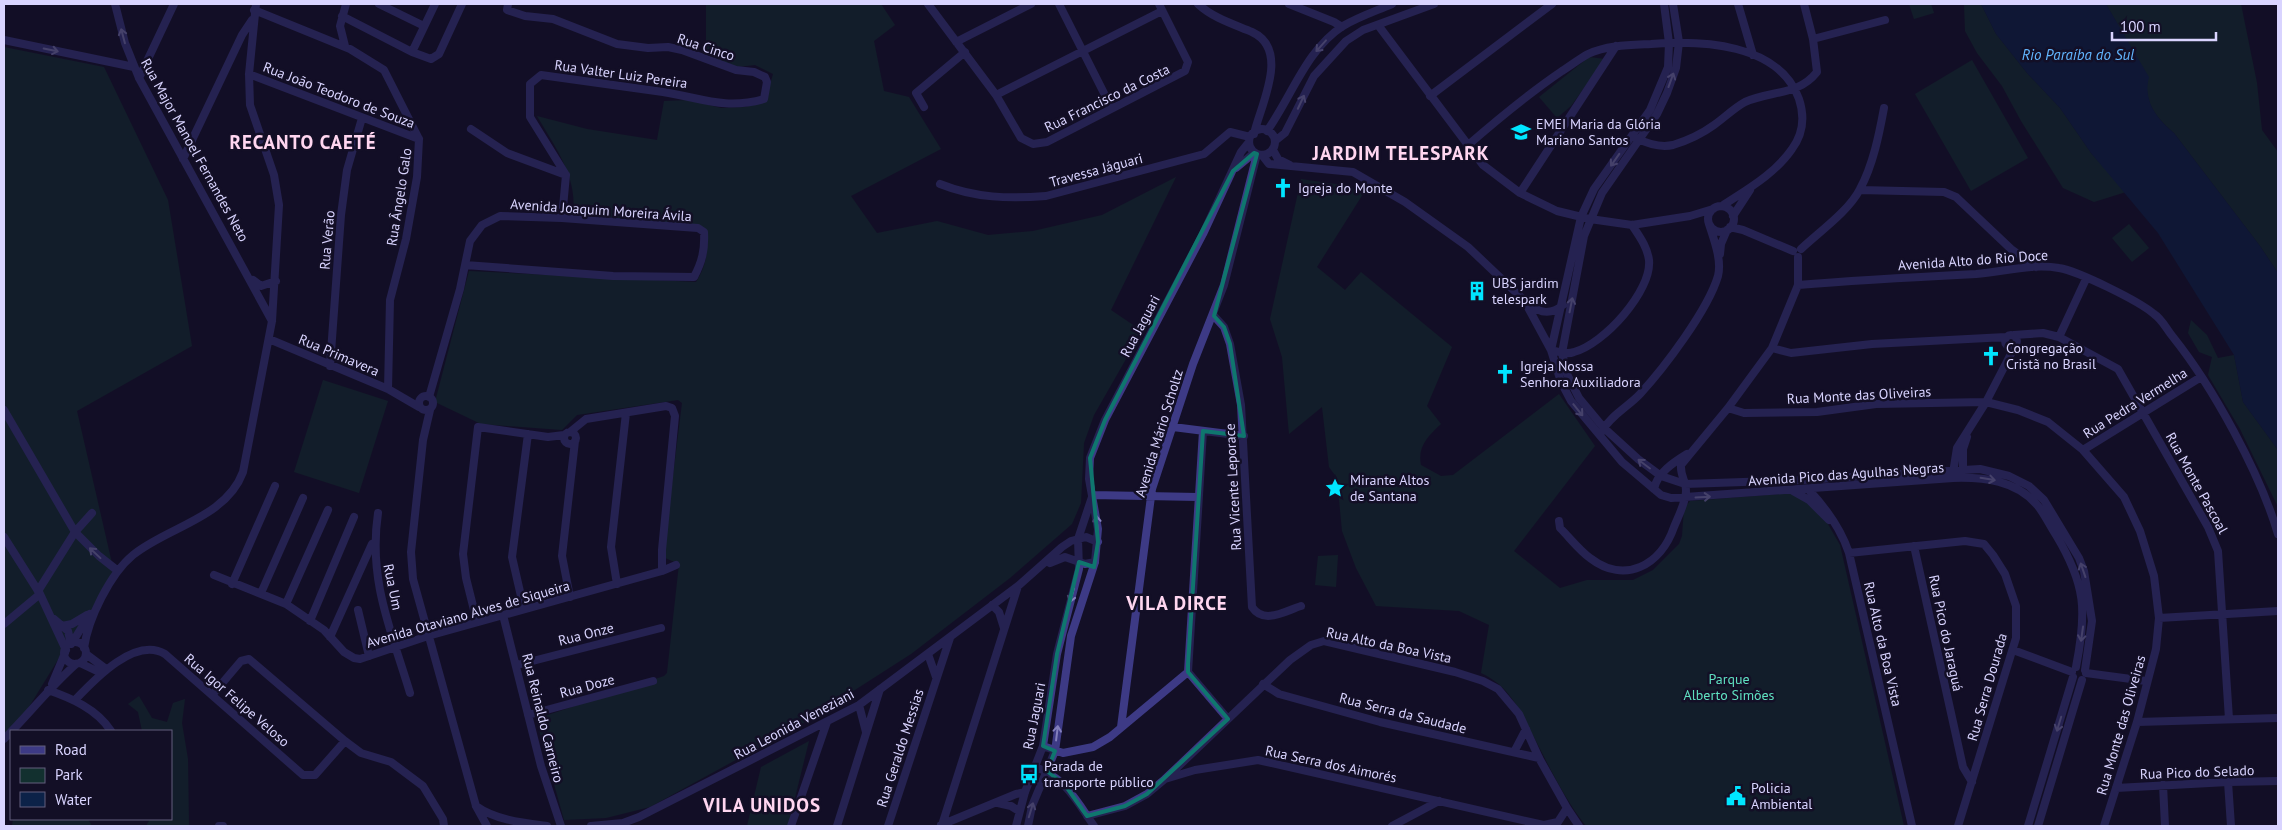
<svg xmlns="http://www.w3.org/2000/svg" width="2282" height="830" font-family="'PT Sans',sans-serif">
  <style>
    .green { fill: #12302f }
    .water { fill: #0c2248 }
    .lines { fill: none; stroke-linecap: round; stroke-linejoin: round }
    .minor { stroke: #3d3a85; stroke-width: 8 }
    .oneway { stroke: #837fbc }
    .marked { fill: none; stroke: #0f766e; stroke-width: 4; stroke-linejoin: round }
    .labels { text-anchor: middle; stroke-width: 5; stroke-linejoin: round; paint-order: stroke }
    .street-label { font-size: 14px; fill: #d9d4ff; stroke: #130f26 }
    .poi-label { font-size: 14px; fill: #d9d4ff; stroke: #130f26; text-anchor: start }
    .park-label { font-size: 14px; fill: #5fe0c0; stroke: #130f26 }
    .water-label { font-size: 15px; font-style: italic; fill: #62b6ff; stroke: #130f26 }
    .district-label { font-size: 19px; font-weight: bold; letter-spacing: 1px; fill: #ffd6f0; stroke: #130f26 }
  </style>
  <rect width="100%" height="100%" fill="#130f26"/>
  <!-- green -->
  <path class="green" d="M706 4H881L895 25 874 41 884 91 909 97 941 149 851 196 877 233 937 221 988 235 1033 231 1102 215 1176 177 1111 310 1142 331 1094 415 1084 443 1081 503 1072 524 1010 578 911 654 805 722 650 807 606 818 564 820 536 719 664 676 667 673 679 564 663 557 682 403 678 400 577 415 562 430 481 424 435 402 469 271 696 282C707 265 708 251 707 230L699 225 573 214C578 177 555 147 537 116L587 129 657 140 664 101 689 100 721 108 745 107 765 102 773 74 755 65 737 67 706 55Z
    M1909 4H1931L1934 13 1914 19Z
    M1964 4H1981L1996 34 2027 73 2060 108 2091 153 2126 192 2094 202 2063 188 2021 121 2002 86 1977 53 1965 31Z
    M2106 4H2241L2257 83 2262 130 2278 152V273L2260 246 2174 133C2156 118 2143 101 2148 77Z
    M4 47 104 67 168 200 192 346 77 411 114 572 89 615 59 658 24 715 4 734Z
    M1589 57 1605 59 1571 106 1557 118 1539 97Z
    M1972 60 2028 158 1971 191 1915 94Z
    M1301 179 1349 186 1363 194 1317 267 1345 290 1361 272 1452 347 1427 406 1441 424C1428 436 1417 447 1421 465L1441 476 1453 475 1559 394 1595 446 1514 551 1560 588 1587 580H1633L1653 570 1679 544 1682 536 1684 508 1690 501 1792 493 1811 504 1825 519 1840 545 1904 826H1586C1566 801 1552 772 1537 743 1522 715 1512 687 1481 673L1489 625 1459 611 1376 606 1356 568 1342 531 1337 478 1329 467 1322 407 1289 434 1282 357 1270 319Z
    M2129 224 2149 248 2132 262 2112 238Z
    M2191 320 2207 335 2218 358 2234 355 2243 402 2278 450V507L2240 429 2208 375 2212 357 2199 352 2188 333Z
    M323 380 388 401 359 493 294 472Z
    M1338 555 1336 587 1315 585 1318 556Z
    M139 696 152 718 167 722 173 703 185 699 182 723 188 759 189 826H146L150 819H171V731H142L138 712 128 704Z
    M809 741 788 826H747L761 767Z
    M13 819H88L92 826H12Z"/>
  <!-- water -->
  <path class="water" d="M1981 4H2106L2149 77C2143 101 2156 118 2174 133L2260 246 2278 273V450L2243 402 2234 355 2158 233 2091 153 2060 108 2027 73 1996 34Z"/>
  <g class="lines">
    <!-- minor -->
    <path class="minor" d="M115 4 125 43 139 78 272 321
      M379 4 424 26
      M508 4 507 10 525 16 553 19 617 44 648 48 668 47 682 50 736 70 754 72 765 77 767 82 764 99C724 110 702 98 663 92 622 86 582 81 541 75L530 84V117L566 175 562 218
      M928 4 996 95 1021 138 1033 144 1047 142 1185 71 1188 62 1159 4
      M1059 4 1111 107
      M1198 4C1213 18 1233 24 1252 32 1291 50 1260 106 1254 134
      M1289 4 1334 22 1342 27
      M1664 4 1669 43 1668 67 1650 110 1594 189 1581 217 1551 350 1561 382 1571 401 1622 462 1661 495 1671 498 1953 478C1983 477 2017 480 2038 506 2045 515 2050 526 2056 535 2086 585 2087 611 2076 667
      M1673 4 1679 42 1676 68 1667 93 1657 114 1602 193 1584 236 1562 353 1567 374 1579 398 1604 428 1638 459 1661 476 1685 484 1802 480 1980 469 2009 476 2029 486 2044 500 2079 558 2084 571 2092 621 2085 670
      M1738 4 1753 55
      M254 10 350 49 384 70 419 139 417 177 406 239 390 300 388 389
      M342 16 412 52 431 59 439 54 462 4
      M1378 25 1483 165 1520 193 1557 211 1590 219 1632 225 1690 216 1713 209
      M1813 39 1885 20
      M4 40 134 67
      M956 42 1031 4
      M345 46 340 26 346 4
      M412 52 435 4
      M249 74 419 139
      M139 78 174 4
      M996 95 1162 11
      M1430 96 1552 4
      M924 107 916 93 965 52
      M471 129 507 153 566 175
      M1249 142a13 13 0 1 1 26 0a13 13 0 1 1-26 0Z
      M1267 131C1292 96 1306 50 1343 26 1358 17 1376 11 1392 4
      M1636 138C1648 144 1660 148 1673 145 1686 141 1703 133 1714 125 1724 118 1734 108 1745 102 1772 90 1798 96 1817 72L1813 39 1804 4
      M1275 141 1285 133 1314 76 1346 41 1363 30 1434 4
      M1467 146C1498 119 1528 94 1562 71 1570 66 1579 59 1588 54 1607 45 1630 45 1651 44 1701 40 1779 43 1799 99 1805 117 1803 134 1792 149 1775 174 1746 190 1722 206
      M1273 150 1278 159 1290 165
      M1262 155 1269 164 1353 172 1405 202 1468 247 1524 300 1551 350C1559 352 1567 355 1574 352 1604 344 1652 291 1649 260 1647 246 1639 236 1632 225
      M183 159 242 35 252 20
      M1236 168 1254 153
      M940 184C975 198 1009 199 1046 196L1204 154 1230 132 1250 137
      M1860 190 1944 192 1956 197 2011 249 2036 267
      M1520 193 1616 46
      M1708 219a13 13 0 1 1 26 0a13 13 0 1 1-26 0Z
      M1733 216 1750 190
      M1730 227 1743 230 1793 251
      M1801 249C1819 232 1849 211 1860 189 1873 165 1879 135 1884 108
      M1720 254 1721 244 1727 230
      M253 280 261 286 276 281
      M1798 285C1857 280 1916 277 1976 274 2003 272 2032 263 2059 268 2078 271 2139 301 2154 314 2162 319 2167 330 2173 337 2213 387 2260 473 2278 534
      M1528 303C1540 314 1551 315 1563 305
      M1214 316 1224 327 1230 344 1241 405 1252 607C1264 625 1285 611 1301 606
      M2005 341a6 6 0 1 1 12 0a6 6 0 1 1-12 0Z
      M2014 335 2043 333 2059 337 2118 369 2208 527 2218 551 2229 719
      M2059 337 2086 279
      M269 339 388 389 419 407
      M1772 348 1791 353 1872 344 2006 337
      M330 366 341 215 347 170 362 118
      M419 403a7 7 0 1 1 14 0a7 7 0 1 1-14 0Z
      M429 397 460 289 470 241 482 225 500 216 562 218 684 227 698 228 704 232C705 250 702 262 694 277L613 276 465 265
      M1728 408 1744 413 1817 412 1876 404 1986 402 2018 410 2048 422 2083 450 2124 497 2140 531 2154 576 2159 618 2156 649 2137 722 2104 826
      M4 410 75 532 99 556 118 571
      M430 410 423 440 411 552 413 579 476 806 487 826
      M1173 427 1244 436
      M1602 431C1610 416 1629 406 1640 394 1664 368 1708 310 1718 276 1722 260 1714 240 1709 224
      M564 438a6 6 0 1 1 12 0a6 6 0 1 1-12 0Z
      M570 432 586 419 666 406 672 408 675 416 662 550V571
      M2083 450 2201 377
      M1953 473 1957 448 1986 402 2015 346
      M1963 473V449L1967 437
      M1654 489C1657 473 1674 462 1687 454
      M1808 489C1826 508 1841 529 1849 553L1912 826
      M1793 491 1809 500 1829 520
      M1092 495 1198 497
      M378 513C368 580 391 630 410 693
      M1559 521 1560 528C1570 538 1579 550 1590 558 1625 585 1661 565 1674 527 1678 517 1686 502 1686 491 1686 481 1680 475 1681 465L1728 408 1772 348 1798 285V257
      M4 537 40 594 66 650
      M1914 546 1963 767 1972 782
      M1849 553 1965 541 1984 544 1993 555 2005 574 2016 606V638L1958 826
      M1050 563 1065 557 1085 564 1095 562
      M214 575 286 604 324 630 344 652 354 658 360 659 428 636 662 571 676 565
      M232 584 275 486
      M617 584 611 547 626 413
      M38 591 75 532 92 513
      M261 593 303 498
      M570 597 562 556 575 441
      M286 604 328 510
      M992 605 999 612 1004 628
      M524 609 512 557 528 434
      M358 610 369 656
      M503 615 541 766 561 826
      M2159 618 2278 611
      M54 619 68 631 71 644
      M310 621 354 517
      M477 622 466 578 463 554 478 427 548 437 564 435
      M4 624 40 594
      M62 626 72 624 87 615
      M330 637 372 544
      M64 653a11 11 0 1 1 22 0a11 11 0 1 1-22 0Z
      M72 643 90 614
      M84 648C88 619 110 574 133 555 167 527 226 518 243 472L272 321 279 205 274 175 250 105 249 74 256 4
      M2013 650 2072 672
      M86 654 106 669
      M928 654 936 677
      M80 663 101 673
      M517 665 661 628
      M1188 672 1203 431
      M1188 672 1228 719
      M2086 673 2146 681
      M52 684 65 653
      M1263 684 1279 694 1380 722 1539 758
      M48 690C71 698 97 709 111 731
      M213 694 241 661 249 659 345 741 361 753 391 762 423 786 443 819 444 826
      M75 700C94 680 135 636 165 654L303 775H315L345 741
      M859 705 866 732
      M528 715 653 681
      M2137 722 2278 718
      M1121 727 1152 489 1193 364 1224 285 1257 154
      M4 739C29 714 50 687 76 664
      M1043 746 1063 753 1093 747 1110 737 1188 672
      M1514 752 1526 729
      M1035 767C1064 776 1078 803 1094 826
      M1165 779 1290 660 1311 645 1324 641 1455 672 1483 681 1498 689 1519 714 1539 758 1567 808 1579 826
      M2228 782 2231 826
      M2163 785 2165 826
      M2116 788 2228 782 2278 781
      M998 803 1011 806 1019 811
      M476 806C495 820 524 823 547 826
      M1087 816 1125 806 1147 794 1165 779 1195 770 1258 760 1548 826
      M941 825 1016 794 1025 792
      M942 825 1018 586
      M1544 825 1558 822 1567 808
      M219 826H223
      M591 826 623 823 639 817 859 705 1018 586 1062 547 1071 541 1086 537 1098 542
      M791 826 827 722
      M837 826 880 689
      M888 826 950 638
      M1016 826 1025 792 1043 746 1057 654 1079 569 1078 539 1092 497
      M1028 826 1032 806 1055 751 1071 636 1095 562 1098 529 1089 479 1090 458 1105 420 1203 234 1241 152 1249 142
      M1392 826 1439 801
      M2028 826 2073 677
      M2038 826 2082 680"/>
  </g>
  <!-- one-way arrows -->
  <defs><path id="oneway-shaft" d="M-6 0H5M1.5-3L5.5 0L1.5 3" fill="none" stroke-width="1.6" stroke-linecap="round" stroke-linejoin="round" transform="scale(1.25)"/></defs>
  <g class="oneway">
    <use href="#oneway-shaft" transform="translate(123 36) rotate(-105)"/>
    <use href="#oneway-shaft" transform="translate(1321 46) rotate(132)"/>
    <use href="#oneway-shaft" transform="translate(51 50) rotate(12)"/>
    <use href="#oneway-shaft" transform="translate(1671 80) rotate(-70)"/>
    <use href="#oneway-shaft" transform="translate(1301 102) rotate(-65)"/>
    <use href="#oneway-shaft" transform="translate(1615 160) rotate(125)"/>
    <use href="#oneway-shaft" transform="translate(1571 305) rotate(-79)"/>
    <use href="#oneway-shaft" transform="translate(1578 410) rotate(51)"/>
    <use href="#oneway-shaft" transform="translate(1644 464) rotate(-143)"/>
    <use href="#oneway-shaft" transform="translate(1988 479) rotate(9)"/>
    <use href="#oneway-shaft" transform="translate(1703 497) rotate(-3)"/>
    <use href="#oneway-shaft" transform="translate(1097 523) rotate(-94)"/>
    <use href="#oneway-shaft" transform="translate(95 553) rotate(-137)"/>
    <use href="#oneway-shaft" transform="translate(2083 570) rotate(-109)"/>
    <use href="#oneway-shaft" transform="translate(1072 595) rotate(106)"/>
    <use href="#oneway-shaft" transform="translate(2082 634) rotate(98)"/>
    <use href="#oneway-shaft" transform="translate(2059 724) rotate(107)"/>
    <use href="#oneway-shaft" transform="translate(1057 733) rotate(-83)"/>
    <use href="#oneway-shaft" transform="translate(1031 810) rotate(-73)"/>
  </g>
  <!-- marked area -->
  <path d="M0 0H2282V830H0ZM1254 153 1257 154 1214 316 1224 327 1230 344 1244 436 1203 431 1188 664V672L1228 719 1147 794 1125 806 1087 816 1065 785 1047 771 1055 751 1043 746 1057 654 1079 562 1094 567 1098 542 1090 458 1105 420 1233 171Z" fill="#130f26" fill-opacity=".55" fill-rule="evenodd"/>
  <path class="marked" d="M1254 153 1257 154 1214 316 1224 327 1230 344 1244 436 1203 431 1188 664V672L1228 719 1147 794 1125 806 1087 816 1065 785 1047 771 1055 751 1043 746 1057 654 1079 562 1094 567 1098 542 1090 458 1105 420 1233 171Z"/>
  <!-- icons -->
  <defs>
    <symbol id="school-bare" viewBox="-9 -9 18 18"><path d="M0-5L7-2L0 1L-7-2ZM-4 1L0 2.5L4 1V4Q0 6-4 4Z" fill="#00e5ff" stroke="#130f26" stroke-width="2.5" paint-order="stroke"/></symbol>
    <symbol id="church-bare" viewBox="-9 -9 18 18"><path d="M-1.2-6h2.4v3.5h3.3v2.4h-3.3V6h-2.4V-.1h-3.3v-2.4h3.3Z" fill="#00e5ff" stroke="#130f26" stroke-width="2.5" paint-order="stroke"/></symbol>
    <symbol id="building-bare" viewBox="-9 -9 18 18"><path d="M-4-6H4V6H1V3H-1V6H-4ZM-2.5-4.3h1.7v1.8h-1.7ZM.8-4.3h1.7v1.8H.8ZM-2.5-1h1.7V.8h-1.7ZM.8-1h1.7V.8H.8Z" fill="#00e5ff" stroke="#130f26" stroke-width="2.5" paint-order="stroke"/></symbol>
    <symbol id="sight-bare" viewBox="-9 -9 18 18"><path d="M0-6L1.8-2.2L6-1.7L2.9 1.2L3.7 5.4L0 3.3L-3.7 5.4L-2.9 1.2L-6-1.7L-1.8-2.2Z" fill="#00e5ff" stroke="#130f26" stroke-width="2.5" paint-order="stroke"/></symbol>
    <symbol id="bus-bare" viewBox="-9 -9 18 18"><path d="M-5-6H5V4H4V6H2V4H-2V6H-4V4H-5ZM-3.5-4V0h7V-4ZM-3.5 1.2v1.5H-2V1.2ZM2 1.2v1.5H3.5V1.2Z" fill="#00e5ff" stroke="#130f26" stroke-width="2.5" paint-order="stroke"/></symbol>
    <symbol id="civic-bare" viewBox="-9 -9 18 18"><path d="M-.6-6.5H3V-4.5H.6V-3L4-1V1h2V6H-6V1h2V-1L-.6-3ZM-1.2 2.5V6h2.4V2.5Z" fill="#00e5ff" stroke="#130f26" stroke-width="2.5" paint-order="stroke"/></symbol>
  </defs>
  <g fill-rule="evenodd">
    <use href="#school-bare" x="1507" y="118" width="28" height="28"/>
    <use href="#church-bare" x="1269" y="174" width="28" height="28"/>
    <use href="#building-bare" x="1463" y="277" width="28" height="28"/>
    <use href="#church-bare" x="1977" y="342" width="28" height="28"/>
    <use href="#church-bare" x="1491" y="360" width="28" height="28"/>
    <use href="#sight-bare" x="1321" y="474" width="28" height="28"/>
    <use href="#bus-bare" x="1015" y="760" width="28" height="28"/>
    <use href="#civic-bare" x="1722" y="782" width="28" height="28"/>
  </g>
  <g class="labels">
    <!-- street labels -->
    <g class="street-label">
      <text transform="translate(706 47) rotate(18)" y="5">Rua Cinco</text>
      <text transform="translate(621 74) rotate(8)" y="5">Rua Valter Luiz Pereira</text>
      <text transform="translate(339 95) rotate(21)" y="5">Rua João Teodoro de Souza</text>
      <text transform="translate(1107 98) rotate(-26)" y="5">Rua Francisco da Costa</text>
      <text transform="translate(195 150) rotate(61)" y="5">Rua Major Manoel Fernandes Neto</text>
      <text transform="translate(1096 170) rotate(-15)" y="5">Travessa Jáguari</text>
      <text transform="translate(399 197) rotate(-81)" y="5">Rua Ângelo Galo</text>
      <text transform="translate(601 210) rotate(4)" y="5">Avenida Joaquim Moreira Ávila</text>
      <text transform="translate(327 240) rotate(-85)" y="5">Rua Verão</text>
      <text transform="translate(1973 260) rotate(-4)" y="5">Avenida Alto do Rio Doce</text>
      <text transform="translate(1140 326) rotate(-62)" y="5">Rua Jaguari</text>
      <text transform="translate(339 355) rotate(23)" y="5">Rua Primavera</text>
      <text transform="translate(1859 395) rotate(-3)" y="5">Rua Monte das Oliveiras</text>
      <text transform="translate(2135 403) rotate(-32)" y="5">Rua Pedra Vermelha</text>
      <text transform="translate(1159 433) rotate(-73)" y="5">Avenida Mário Scholtz</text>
      <text transform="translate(1846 474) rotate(-4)" y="5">Avenida Pico das Agulhas Negras</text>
      <text transform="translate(2197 483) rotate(61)" y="5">Rua Monte Pascoal</text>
      <text transform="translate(1233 487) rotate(-93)" y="5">Rua Vicente Leporace</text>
      <text transform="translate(393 587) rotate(78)" y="5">Rua Um</text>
      <text transform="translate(468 614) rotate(-16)" y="5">Avenida Otaviano Alves de Siqueira</text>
      <text transform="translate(1946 633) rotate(78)" y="5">Rua Pico do Jaraguá</text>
      <text transform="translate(586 634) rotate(-14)" y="5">Rua Onze</text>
      <text transform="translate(1883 644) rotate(77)" y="5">Rua Alto da Boa Vista</text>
      <text transform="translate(1389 645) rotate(12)" y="5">Rua Alto da Boa Vista</text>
      <text transform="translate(587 686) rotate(-15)" y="5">Rua Doze</text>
      <text transform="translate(1987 687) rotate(-74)" y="5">Rua Serra Dourada</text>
      <text transform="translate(237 700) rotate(41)" y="5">Rua Igor Felipe Veloso</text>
      <text transform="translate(1403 713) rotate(14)" y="5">Rua Serra da Saudade</text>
      <text transform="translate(1034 716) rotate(-79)" y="5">Rua Jaguari</text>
      <text transform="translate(543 718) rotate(76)" y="5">Rua Reinaldo Carneiro</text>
      <text transform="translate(794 724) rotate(-28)" y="5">Rua Leonida Veneziani</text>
      <text transform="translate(2121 725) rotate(-74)" y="5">Rua Monte das Oliveiras</text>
      <text transform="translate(900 748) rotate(-72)" y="5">Rua Geraldo Messias</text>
      <text transform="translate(1331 764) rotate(12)" y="5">Rua Serra dos Aimorés</text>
      <text transform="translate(2197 772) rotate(-2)" y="5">Rua Pico do Selado</text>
    </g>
    <!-- poi labels -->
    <g class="poi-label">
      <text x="1536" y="129">EMEI Maria da Glória<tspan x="1536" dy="16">Mariano Santos</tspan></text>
      <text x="1298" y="193">Igreja do Monte</text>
      <text x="1492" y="288">UBS jardim<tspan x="1492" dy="16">telespark</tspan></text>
      <text x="2006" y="353">Congregação<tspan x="2006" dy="16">Cristã no Brasil</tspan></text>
      <text x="1520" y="371">Igreja Nossa<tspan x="1520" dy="16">Senhora Auxiliadora</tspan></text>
      <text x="1350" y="485">Mirante Altos<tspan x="1350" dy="16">de Santana</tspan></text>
      <text x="1044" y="771">Parada de<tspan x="1044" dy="16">transporte público</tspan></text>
      <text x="1751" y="793">Policia<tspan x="1751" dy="16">Ambiental</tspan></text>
    </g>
    <!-- park labels -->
    <g class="park-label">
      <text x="1729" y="684">Parque<tspan x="1729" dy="16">Alberto Simões</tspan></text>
    </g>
    <!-- water labels -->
    <g class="water-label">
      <text x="2078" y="60">Rio Paraíba do Sul</text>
    </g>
    <!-- district labels -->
    <g class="district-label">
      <text x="303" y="149">RECANTO CAETÉ</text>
      <text x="1401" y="160">JARDIM TELESPARK</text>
      <text x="1177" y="610">VILA DIRCE</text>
      <text x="762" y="812">VILA UNIDOS</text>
    </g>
  </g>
  <!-- border -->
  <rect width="2282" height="830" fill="none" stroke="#d9d4ff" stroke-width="10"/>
  <!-- legend -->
  <rect x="10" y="730" width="162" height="90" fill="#130f26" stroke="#625e7d"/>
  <rect x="20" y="746" width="25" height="8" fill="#3d3a85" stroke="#625e7d"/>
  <text x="55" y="755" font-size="15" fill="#d9d4ff">Road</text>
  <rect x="20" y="768" width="25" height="15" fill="#12302f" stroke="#625e7d"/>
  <text x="55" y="780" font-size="15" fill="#d9d4ff">Park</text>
  <rect x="20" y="792" width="25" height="15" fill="#0c2248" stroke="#625e7d"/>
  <text x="55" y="805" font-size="15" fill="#d9d4ff">Water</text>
  <!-- scale -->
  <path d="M2112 32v8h104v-8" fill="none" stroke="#d9d4ff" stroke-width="2.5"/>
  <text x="2120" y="32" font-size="15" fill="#d9d4ff" stroke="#130f26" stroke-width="4" paint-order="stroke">100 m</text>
</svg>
